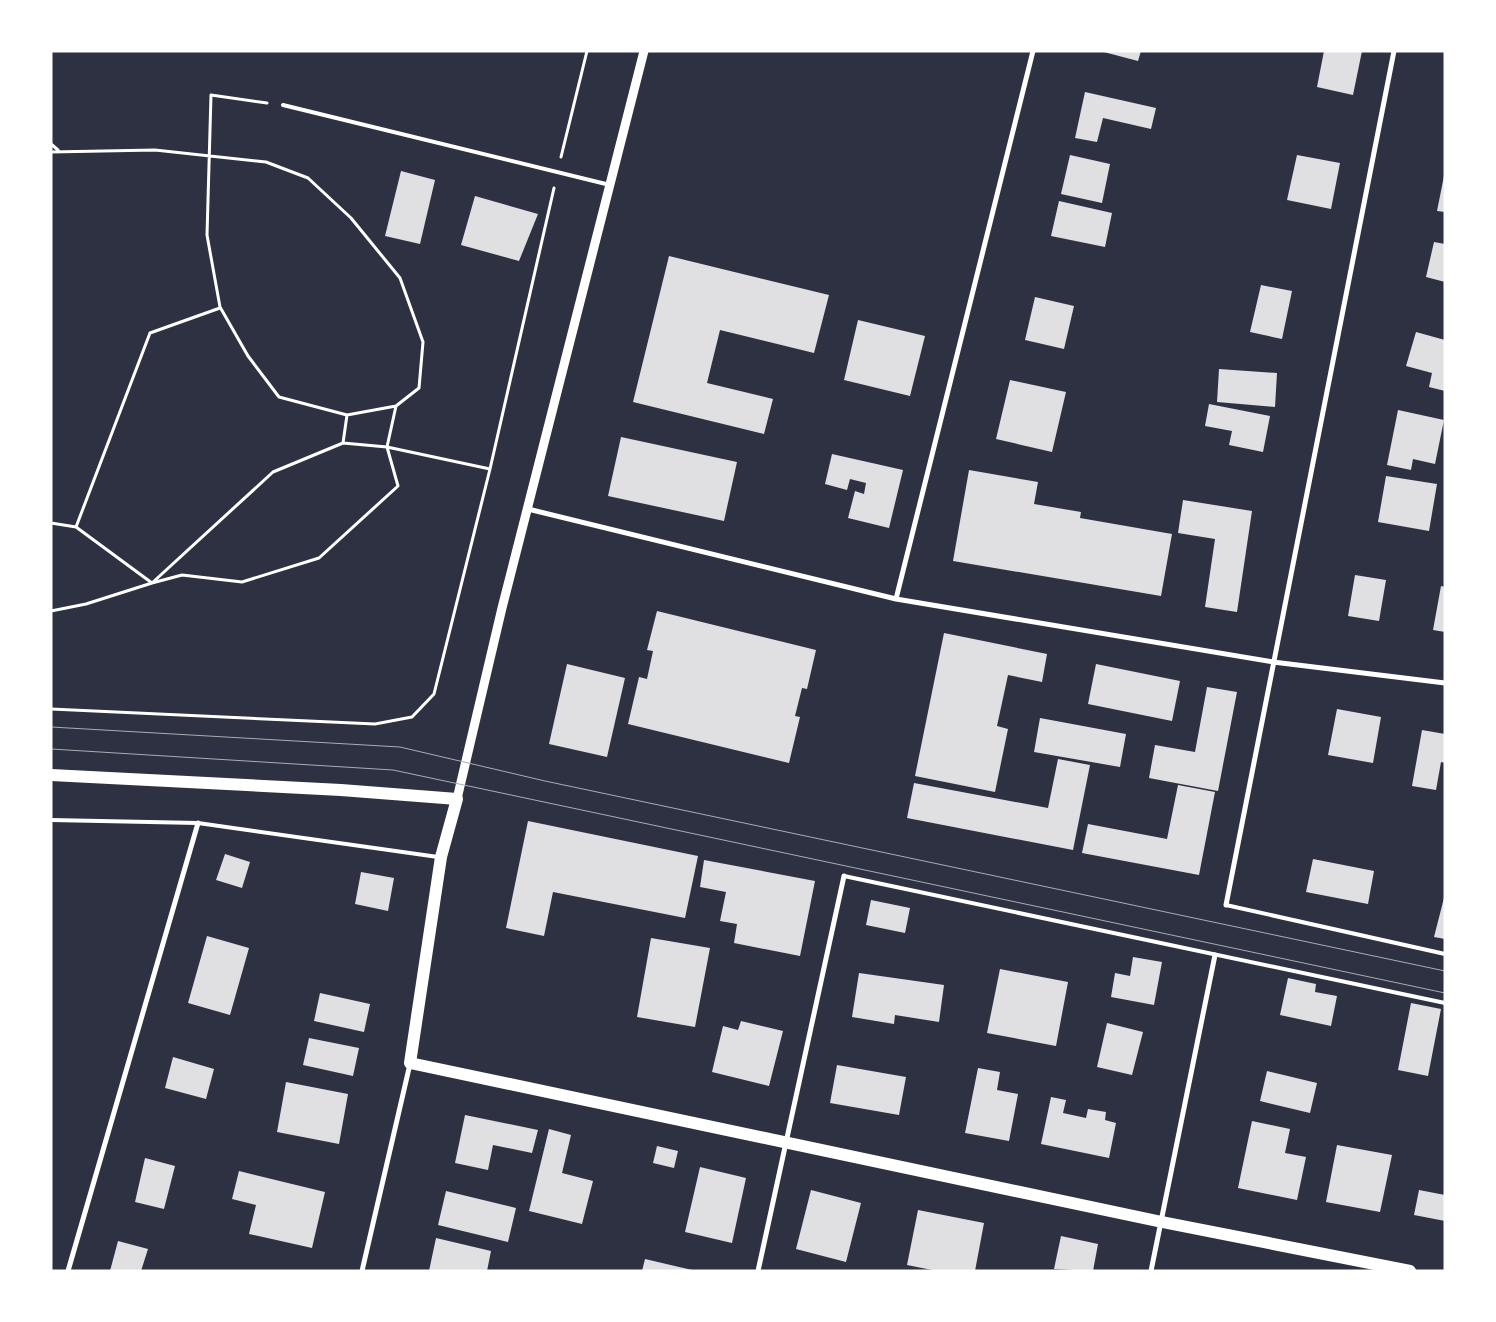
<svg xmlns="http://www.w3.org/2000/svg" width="1496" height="1322" font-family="Montserrat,sans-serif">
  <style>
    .building { fill: #e0e0e3 }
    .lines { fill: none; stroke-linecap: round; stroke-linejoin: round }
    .path { stroke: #fff; stroke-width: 3 }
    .service { stroke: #fff; stroke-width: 4 }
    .minor { stroke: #fff; stroke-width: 5 }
    .tertiary { stroke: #fff; stroke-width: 9 }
    .primary { stroke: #fff; stroke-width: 12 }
    .tram { stroke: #abadb3; stroke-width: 1 }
  </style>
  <rect width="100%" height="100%" fill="#2d3142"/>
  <!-- building -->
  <path class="building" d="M1100 51H1141L1138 61Z
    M1324 51H1362L1353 95 1317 87Z
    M1085 92 1156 108 1151 129 1103 118 1097 142 1075 138Z
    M1070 155 1110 164 1102 203 1061 194Z
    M1297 155 1340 163 1331 209 1287 200Z
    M401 171 435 180 420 244 385 236Z
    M1444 176H1445V212L1437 211Z
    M475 196 538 214 519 261 461 245Z
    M1059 201 1112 213 1105 247 1051 236Z
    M1434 242 1445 244V282L1426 277Z
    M669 256 829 295 814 353 720 330 707 383 773 399 764 434 633 402Z
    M1261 285 1292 291 1282 339 1250 332Z
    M1035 297 1074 306 1064 349 1025 340Z
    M858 320 925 336 910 396 844 380Z
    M1416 332 1445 340V391L1429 387 1432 373 1406 366Z
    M1219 369 1277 373 1275 407 1217 402Z
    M1010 380 1066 392 1052 452 996 439Z
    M1209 404 1270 416 1263 452 1229 445 1232 431 1205 426Z
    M1398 410 1444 420 1435 464 1413 459 1411 470 1387 465Z
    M621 437 737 462 724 521 608 496Z
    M832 454 903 470 889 528 848 518 855 491 864 494 866 483 850 479 847 490 825 484Z
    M969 470 1038 482 1034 504 1081 512 1080 518 1172 534 1161 596 953 561Z
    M1386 476 1437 484 1429 531 1378 522Z
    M1183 500 1252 511 1237 612 1205 607 1215 539 1178 533Z
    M1355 575 1386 580 1379 621 1348 616Z
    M1441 586 1445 587V632L1433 630Z
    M657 611 816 650 807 689 802 688 795 716 800 717 789 763 628 724 639 677 647 679 653 651 647 650Z
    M944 633 1047 654 1042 682 1008 675 997 726 1008 729 995 792 915 776Z
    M567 664 625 678 607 757 549 744Z
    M1096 664 1180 681 1172 721 1088 704Z
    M1207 687 1237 692 1218 791 1149 778 1155 745 1195 752Z
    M1337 709 1381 717 1373 763 1328 755Z
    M1040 718 1126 734 1120 767 1034 752Z
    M1422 730 1445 734V763L1441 762 1436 790 1412 786Z
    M1058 759 1090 765 1073 850 907 818 914 783 1048 808Z
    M1178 785 1215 792 1199 875 1082 853 1088 824 1167 839Z
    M528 821 698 856 685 918 553 892 544 936 506 928Z
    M225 854 250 862 242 888 216 880Z
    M1313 859 1374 871 1368 904 1306 892Z
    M704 860 815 881 800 956 734 943 737 924 720 921 726 892 700 887Z
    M361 872 394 878 388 911 355 904Z
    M1445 894V939L1434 937Z
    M871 900 910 908 905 933 866 925Z
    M207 936 249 948 230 1015 188 1003Z
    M651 938 710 948 695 1027 637 1017Z
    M1133 957 1162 962 1154 1005 1111 997 1115 973 1130 976Z
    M1000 969 1068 982 1056 1046 987 1033Z
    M859 973 944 985 939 1022 895 1015 894 1024 852 1017Z
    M1288 978 1316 984 1315 992 1337 996 1331 1026 1280 1015Z
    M320 993 370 1004 364 1032 314 1021Z
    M1411 1003 1441 1009 1428 1076 1398 1070Z
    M741 1021 783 1031 769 1086 712 1072 723 1026 738 1030Z
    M1107 1023 1143 1032 1132 1075 1097 1067Z
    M309 1038 359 1048 353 1076 303 1065Z
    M173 1057 214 1069 206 1099 165 1088Z
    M837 1065 906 1077 899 1115 830 1103Z
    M978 1068 1000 1072 997 1090 1018 1094 1009 1141 965 1133Z
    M1267 1071 1317 1083 1310 1113 1260 1101Z
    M286 1082 348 1094 339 1144 277 1132Z
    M1051 1097 1066 1100 1063 1113 1086 1118 1088 1109 1106 1112 1105 1120 1116 1123 1109 1158 1041 1144Z
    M465 1115 538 1130 532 1153 493 1145 488 1170 455 1163Z
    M1252 1121 1290 1129 1285 1153 1306 1157 1297 1200 1238 1188Z
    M549 1129 571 1135 562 1173 593 1181 582 1224 529 1211Z
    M1337 1145 1392 1155 1380 1212 1326 1202Z
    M657 1146 678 1151 674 1168 653 1163Z
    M145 1158 175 1166 164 1209 135 1202Z
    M700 1167 746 1178 732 1243 685 1232Z
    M239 1171 325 1192 312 1248 249 1234 256 1205 232 1199Z
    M811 1190 861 1203 846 1262 796 1249Z
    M1419 1190 1445 1195V1221L1414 1215Z
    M446 1191 516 1208 508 1242 438 1225Z
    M918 1210 984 1223 975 1271H937L907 1265Z
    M1061 1236 1098 1244 1093 1271 1054 1269Z
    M436 1238 491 1251 487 1271H429Z
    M118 1241 148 1249 141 1271H110Z
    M645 1259 692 1270V1271H642Z"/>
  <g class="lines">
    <!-- path -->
    <path class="path" d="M267 103 211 95 207 235 220 307 248 356 279 397 347 415 396 406
      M51 144 58 150
      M51 152 155 150 266 162 308 178 351 218 400 278 423 342 419 388 396 406 387 447 398 486 319 558 242 582 182 575 152 583 76 527 51 523
      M561 157 587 51
      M343 443 347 415
      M76 527 150 333 220 308
      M51 611 86 604 152 583 273 472 343 443 387 447 490 469
      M51 709 375 724 412 717 434 694 490 469 554 188"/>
    <!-- service -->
    <path class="service" d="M283 105 610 185
      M51 820 198 823 438 857
      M844 876 1445 1003
      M1226 905 1445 954"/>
    <!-- minor -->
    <path class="minor" d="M528 509 896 599 1273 662 1445 683
      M896 599 1033 51
      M1226 905 1394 51
      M68 1271 198 823
      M362 1271 410 1064
      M758 1271 844 876
      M1151 1271 1215 955"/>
    <!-- tertiary -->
    <path class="tertiary" d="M457 799 502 608 644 51"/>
    <!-- primary -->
    <path class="primary" d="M51 775 341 790 457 799 441 857 410 1063 1162 1222 1410 1271"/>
    <!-- tram -->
    <path class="tram" d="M51 727 400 747 545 781 1445 971
      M51 749 393 770 1445 993"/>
  </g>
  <!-- border -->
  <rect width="1496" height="1322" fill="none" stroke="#ffffff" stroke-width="105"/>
</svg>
